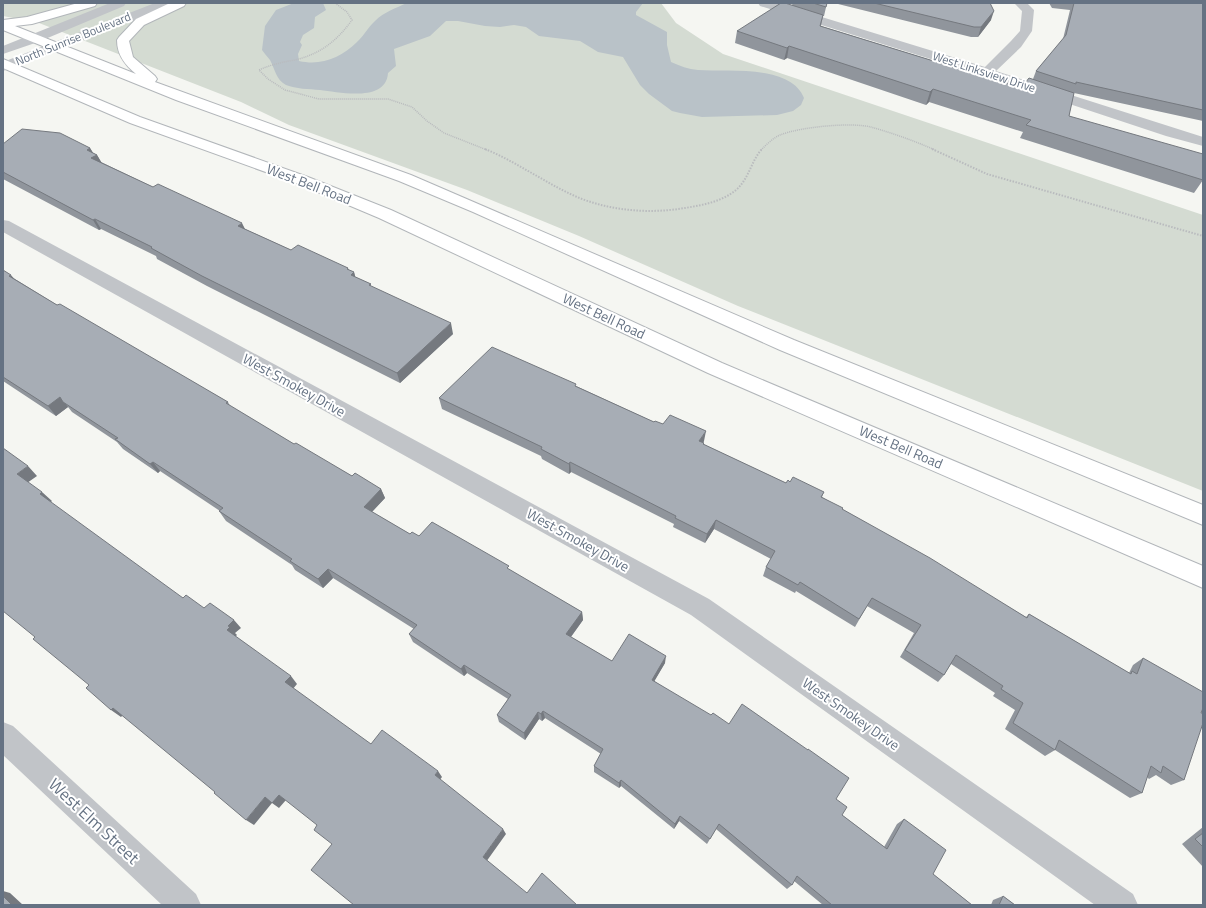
<svg xmlns="http://www.w3.org/2000/svg" width="1206" height="908" font-family="'Titillium Web',sans-serif">
  <style>
    .green { fill: #d4dbd2 }
    .water { fill: #b9c2c8 }
    .lines { fill: none; stroke-linecap: round; stroke-linejoin: round }
    .major-casing { stroke: #b2b6ba; stroke-width: 2 }
    .path-far1 { stroke: #b9bbbe; stroke-width: 1.5; stroke-dasharray: 1 1; stroke-linecap: butt }
    .path { stroke: #b9bbbe; stroke-width: 2; stroke-dasharray: 1.5 1.5; stroke-linecap: butt }
    .minor { fill: #c1c4c8; fill-rule: evenodd }
    .major { fill: #fff; fill-rule: evenodd }
    .wall { fill: #90959c }
    .shaded-wall { fill: #75797f }
    .building { fill: #a7adb5; stroke: #75797f }
    .labels { text-anchor: middle; stroke-width: 4; stroke-linejoin: round; paint-order: stroke }
    .far-street-label { font-size: 12px; fill: #657283; stroke: #fff }
    .street-label { font-size: 14px; fill: #657283; stroke: #fff }
    .near-street-label { font-size: 17px; fill: #657283; stroke: #fff }
  </style>
  <rect width="100%" height="100%" fill="#f5f6f2"/>
  <!-- green -->
  <path class="green" d="M3 3H661L676 23 723 54 1203 215V491L738 306 579 236 467 190 289 125 241 102 39 23 3 16Z"/>
  <!-- water -->
  <path class="water" d="M294 3H323L326 10 315 17 314 28 303 35 300 42 302 45 298 54 299 61C321 66 341 58 357 42 364 36 368 27 375 21 384 12 396 8 407 3H643L636 12V15L667 32V45L671 62C680 66 688 69 698 70 727 72 791 64 804 98L801 105 793 111 777 115 702 117 680 113 672 111 649 94 640 85 623 57 598 52 580 41 539 36 526 27 514 25 500 27 485 26 458 21H446L430 36 394 49 396 66 388 73C386 103 339 92 320 90 309 89 296 89 286 85 276 80 275 69 270 60 267 56 264 53 262 50L265 26 276 10Z"/>
  <g class="lines">
    <defs>
      <path id="major" d="M78 3H97L95 6 32 24 15 26 136 74C125 65 117 55 117 40L119 37 136 19 170 3H186L184 6 144 25 129 41 133 57 155 76 157 79 155 82 411 175 794 340 1203 505V525L780 350 473 212 399 181 176 100 3 30V20L27 17Z
        M3 59 140 117 308 177 391 210 722 363 1203 566V588L708 373 379 218 296 183 130 123 3 68Z"/>
    </defs>
    <!-- major casing -->
    <use href="#major" class="major-casing"/>
    <!-- path-far1 -->
    <path class="path-far1" d="M335 3 347 12 352 20C337 41 320 54 295 60 282 62 270 65 259 70L268 79 285 90 319 99H388L412 107 427 121 444 133 487 150
      M761 150C766 145 773 138 780 135 800 127 850 122 871 127 892 133 915 141 935 150"/>
    <!-- path -->
    <path class="path" d="M485 149C517 162 545 183 577 197 611 211 649 214 685 208 703 205 721 202 736 190 749 179 751 161 762 149
      M932 149 987 174 1203 236"/>
    <!-- minor -->
    <path class="minor" d="M110 3H126L124 6 38 42 3 54V46Z
      M155 3H172L170 6 3 71V62Z
      M758 3H776L985 67 1011 41 1020 31 1022 11 1014 3H1027L1034 10 1032 31 1021 47 996 71 1203 137V146L1166 136 982 75 760 6Z
      M3 220 9 221 709 599 1133 894 1138 905H1095L691 615 3 232Z
      M3 722 13 726 196 894 201 905H162L3 755Z"/>
    <!-- major -->
    <use href="#major" class="major"/>
  </g>
  <!-- wall -->
  <path class="wall" d="M793 3H827L824 16H823L821 26 1021 88 1033 79 1036 71 1063 39 1070 10 1052 8 1049 3H1203V121L1074 93 1069 116 1203 180 1194 193 1020 138 1023 132 929 102 926 105 787 58 784 60 735 43 737 31 792 5Z
    M834 3H990L991 20 978 37H971Z
    M3 144 90 148 93 153 97 155 101 162 153 187 291 250 348 268 349 270 354 272 355 277 371 284V287L453 334 400 383 207 286 157 259 156 256 101 229 99 230 3 179Z
    M3 270 15 279 57 305 228 402 230 406 294 444 352 476 381 489 385 498 372 512 410 534 419 536 509 570 582 612 583 620 571 637 612 661 665 663 654 681 836 799 842 815 884 847 897 824 904 819 933 874 972 905H823L794 881 792 885 787 889 716 829 707 844 679 821 674 829 621 786 619 788 594 772V766L601 754 545 718 542 721 539 719 525 740 499 722 497 715 508 699 467 673 464 676 413 642 409 634 414 629 333 578 323 588 295 570 292 565 226 521 219 511H220L160 471 158 473 123 449 117 442 72 412 68 407 56 416 3 381Z
    M576 386 654 422 663 424 704 441 703 443V444L786 483 824 492 822 497 842 509 1026 617 1029 614 1129 673 1133 665 1143 658 1201 713 1184 780 1171 785 1156 775 1149 779 1147 777 1142 793 1130 798 1055 750 1045 756 1005 729 1015 710 993 696 995 693 951 664 944 675 938 682 900 657 914 633 867 606 855 627 796 591 795 593 763 576 766 567 771 559 714 529 705 543 673 527 674 524 571 472 569 474 542 459 541 456 442 409 439 398Z
    M1203 827V867L1182 844Z
    M1003 896 1015 905H991L993 900Z"/>
  <!-- shaded-wall -->
  <path class="shaded-wall" d="M994 11 991 20 978 37 981 27Z
    M789 46 787 58 784 60 787 48Z
    M933 89 929 102 926 105 930 92Z
    M90 148 95 156 97 155 103 165 97 168 87 150Z
    M95 219 101 229 99 230 93 220Z
    M242 223 247 233 238 226Z
    M354 272 357 283 351 275Z
    M11 275 19 285 9 276Z
    M451 323 453 334 400 383 397 373Z
    M60 397 68 407 56 416 48 406Z
    M706 431 704 441 697 451 699 441Z
    M153 462 160 471 158 473 150 464Z
    M570 462 571 472 569 474V464Z
    M28 466 37 476 27 483 17 474Z
    M381 489 385 498 368 516 364 507Z
    M42 492 52 501 50 503 40 494Z
    M716 520 714 529 705 543 707 534Z
    M328 569 333 578 323 588 318 579Z
    M582 612 583 620 567 642 566 634Z
    M234 620 241 628 235 633 237 635 234 638 227 630 228 626Z
    M666 656 665 663 651 687 652 680Z
    M464 665 467 673 464 676 461 669Z
    M291 676 297 684 292 690 285 682Z
    M113 708 123 715 121 717 111 710Z
    M543 711 545 718 542 721 541 714Z
    M538 712 539 719 525 740 524 733Z
    M438 771 442 777 439 781 435 775Z
    M621 780V786L619 788V783Z
    M279 795 286 800 279 808 272 803 254 825 246 820 265 797Z
    M680 816 679 821 674 829 675 824Z
    M503 829 506 834 486 862 483 857Z
    M3 891 10 893 23 905H12L3 896Z"/>
  <!-- building -->
  <path class="building" d="M781 3H785L823 15 820 26 1021 88 1029 78 1074 93 1069 116 1203 154V180L1026 125 1031 120 933 89 930 92 789 46 787 48 737 31Z
    M813 3H827L826 7Z
    M874 3H990L994 11 981 27H974Z
    M1074 3H1203V110L1076 82V84L1036 71 1066 35Z
    M22 129 60 133 90 148 87 150 97 155 91 158 153 187 158 184 242 223 238 226 291 250 298 245 348 268 347 269 354 272 351 275 371 284 369 285 451 323 397 373 202 276 151 248 152 247 95 219 93 220 3 172V144Z
    M3 270 11 275 9 276 57 305 60 304 228 402 226 403 294 444 296 443 352 476 355 473 381 489 364 507 410 534 412 532 419 536 432 522 509 566 507 568 582 612 566 634 612 661 629 634 666 656 652 680 711 715 713 713 729 724 742 704 808 750V749L849 778 836 799 847 807 842 815 887 849 904 819 946 850 933 874 972 905H832L797 876 792 885 719 824 710 839 680 816 675 824 621 780 619 783 594 766 603 749 543 711 541 714 538 712 524 733 497 715 511 695 464 665 461 669 409 634 417 625 328 569 318 579 290 561 292 559 219 511 223 508 153 462 150 464 115 439 118 438 63 402 60 397 48 406 3 377Z
    M492 347 576 384 575 386 654 422 655 421 663 424 670 415 706 431 699 441 704 443 703 444 786 483 788 480 790 482 793 477 824 492 821 497 843 508 842 509 930 558 1027 618 1029 614 1131 674 1132 671 1137 674 1143 658 1203 692V708L1201 713H1203V723L1184 780 1163 766 1161 773 1151 766 1142 793 1059 740 1055 750 1013 723 1023 703 1001 689 1003 686 956 655 944 675 905 650 921 625 872 598 859 619 800 582 798 585 766 567 775 551 716 520 707 534 675 518 676 516 570 462 569 464 541 449 542 447 439 398Z
    M3 448 28 466 17 474 42 492 40 494 183 598 186 595 204 608 210 603 234 620 228 626 230 627 227 630 291 676 285 682 371 744 382 730 438 771 435 775 503 829 483 857 527 893 542 873 577 905H354L311 870 332 844 314 830 317 825 279 795 272 803 265 797 246 820 214 793 215 792 113 708 111 710 86 688 89 685 33 639 35 637 3 611Z
    M1203 833V847L1195 839Z
    M3 896 12 905H3Z
    M1003 896 1015 905H999Z"/>
  <g class="labels">
    <!-- far-street labels -->
    <g class="far-street-label">
      <text transform="translate(73 39) rotate(-22)" y="4">North Sunrise Boulevard</text>
      <text transform="translate(984 72) rotate(18)" y="4">West Linksview Drive</text>
    </g>
    <!-- street labels -->
    <g class="street-label">
      <text transform="translate(309 184) rotate(21)" y="5">West Bell Road</text>
      <text transform="translate(604 316) rotate(25)" y="5">West Bell Road</text>
      <text transform="translate(294 385) rotate(29)" y="5">West Smokey Drive</text>
      <text transform="translate(901 447) rotate(23)" y="5">West Bell Road</text>
      <text transform="translate(578 540) rotate(29)" y="5">West Smokey Drive</text>
      <text transform="translate(851 714) rotate(35)" y="5">West Smokey Drive</text>
    </g>
    <!-- near-street labels -->
    <g class="near-street-label">
      <text transform="translate(94 821) rotate(43)" y="6">West Elm Street</text>
    </g>
  </g>
  <!-- border -->
  <rect width="1206" height="908" fill="none" stroke="#657283" stroke-width="8"/>
</svg>
